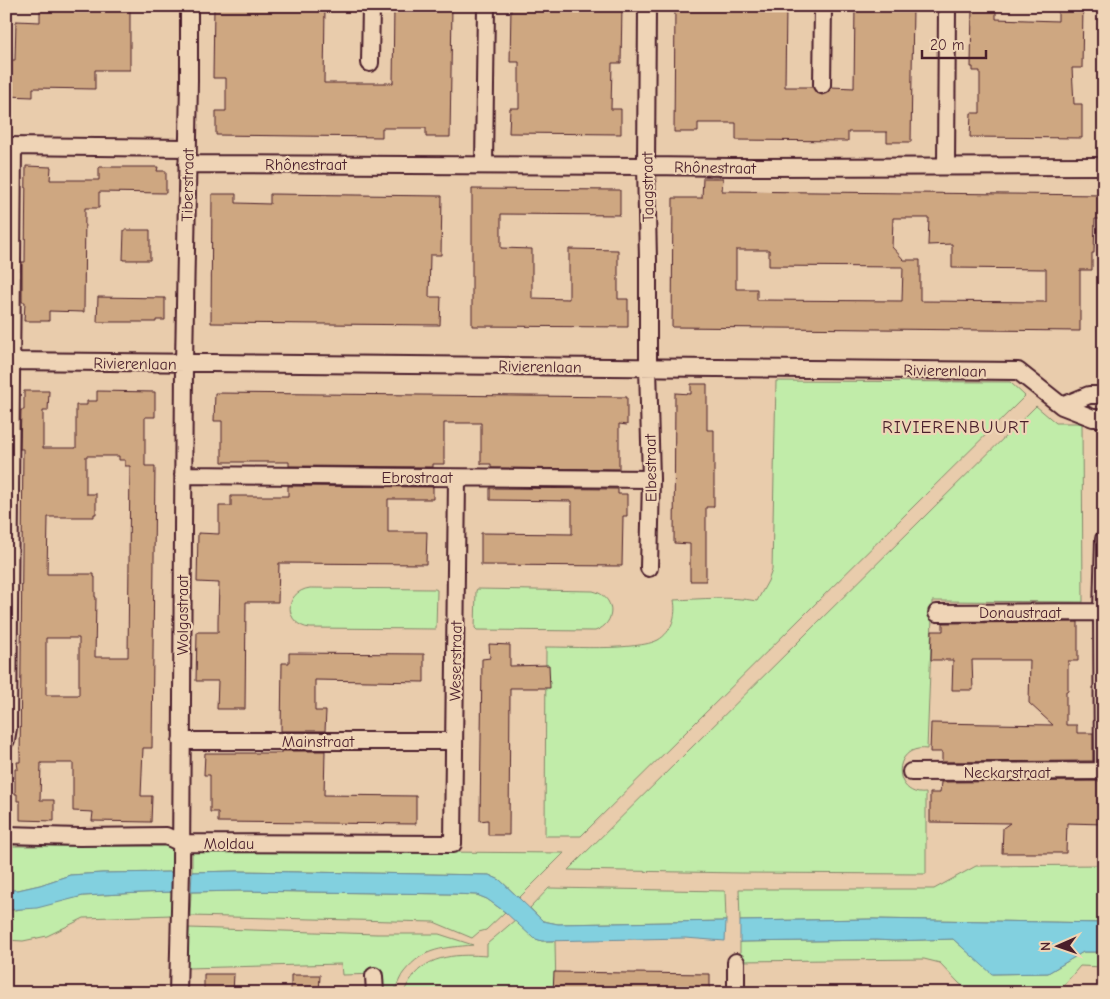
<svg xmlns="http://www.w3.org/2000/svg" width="1110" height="999" font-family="'Comic Neue',sans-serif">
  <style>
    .green { fill: #c1eca9; stroke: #86866a }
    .water { fill: #82d0df; stroke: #6c8997 }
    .building { fill: #cea781; stroke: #4a1f2b; fill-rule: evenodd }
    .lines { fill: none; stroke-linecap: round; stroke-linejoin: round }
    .street-casing { stroke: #4a1f2b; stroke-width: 20 }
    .street { stroke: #efd4b6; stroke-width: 16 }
    .labels { text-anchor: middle; stroke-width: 4.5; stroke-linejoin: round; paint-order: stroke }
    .street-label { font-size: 16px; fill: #4a1f2b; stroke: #efd4b6 }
    .neighbourhood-label { font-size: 18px; letter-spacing: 1px; fill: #4a1f2b; stroke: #efd4b6 }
  </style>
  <rect width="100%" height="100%" fill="#e9ccac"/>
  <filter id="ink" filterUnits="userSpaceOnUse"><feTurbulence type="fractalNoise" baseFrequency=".02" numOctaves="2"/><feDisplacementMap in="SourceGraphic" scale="10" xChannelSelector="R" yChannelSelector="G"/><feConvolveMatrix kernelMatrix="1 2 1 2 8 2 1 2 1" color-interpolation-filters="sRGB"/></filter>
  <g filter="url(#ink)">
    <!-- green -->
    <path class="green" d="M776 381 1010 382 1025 396 581 836H545L546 647C575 647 603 649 631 646 640 645 650 644 658 640 672 632 677 615 674 600 702 599 729 596 757 601L768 581 772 570Z
      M1036 406 1056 423H1082L1083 602 932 601V618L927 749C891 744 892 797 926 793V874L740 873 568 870Z
      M310 588 435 589 437 590 436 629 310 628C284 625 283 592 310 588Z
      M477 589 593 591C615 596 618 623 595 631L477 630 475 628 476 591Z
      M6 846H173V872L102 873 70 875 40 885 18 890H6Z
      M192 850 564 853 519 898 500 880 489 875 237 871 192 872Z
      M1104 865V923L873 919 740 921 739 889H934L976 866Z
      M549 888 725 891 726 921 558 924 543 921 530 908Z
      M240 891 452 894 477 895 487 899 505 912 486 930 479 932 472 938 434 922 190 916 191 892Z
      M172 892V915L84 918 47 936 23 941 6 940V910H16L83 896 141 893Z
      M515 920 533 938 542 941H555L556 993H403C406 988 408 983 411 979 428 954 460 954 487 956V944Z
      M189 928 377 934H439L473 945C444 948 424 947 404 972 400 977 397 986 393 993H382L381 974 342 975 341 964 187 968Z
      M953 939 993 974 1048 973 1083 952H1104V967L1080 966 1057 993H971L959 983 940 963 924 959 740 961V942L876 940 894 941Z"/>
    <!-- water -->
    <path class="water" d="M237 871 489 875 500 880 543 921 558 924 726 921 725 941 685 938 542 941 533 938 505 912 487 899 477 895 452 894 240 891 191 892 192 872Z
      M173 872 172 892 141 893 83 896 37 908 6 910V890H18L40 885 70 875 102 873Z
      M873 919 1104 923V952H1083L1048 973 992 974 953 939 894 941 876 940 740 942V921Z"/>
    <!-- building -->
    <path class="building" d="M40 6H130V70H95V89L33 88V97L6 96V60H15L16 21 40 22Z
      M214 6H325L324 83H393L394 6H452L450 137H426V128H382V137L216 135V111H226V78H213Z
      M511 6H622L621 63H612L611 109H621V134L509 133 510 108H519V62H510Z
      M675 6H786L785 87H813L817 93 822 95 827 93 831 87 854 88 855 6H913L911 142H887V132H848V141L736 140V123H698V132H674Z
      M972 6H996V19L1058 21V6H1083L1082 68H1072L1074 104H1082V138L970 137 971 113H980V71H973V67H971Z
      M26 166 51 167 50 180H99V167H158L157 171H166V193L99 192V208H85L84 312 49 311V321H24L25 302H22V262H25Z
      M703 178H723L722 191 1104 195V219H1095L1094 253H1092V270H1080V331L672 327 673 198H702ZM893 218H929L928 245 952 244V268L1046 269V302L920 301V260H904L892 247ZM736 250H769V266L903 267 902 301 757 300V289H736Z
      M472 189 620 190V215L501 214V248L532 249V298L569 299V249L618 250V299H628V327L472 326Z
      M212 194H236V203L270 204V194L442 196 441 255H430L429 297H441L440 325 211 323Z
      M124 230H150V260H123Z
      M98 297 165 298V320H156V322H97Z
      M691 384H707V430H714V507H706V581H690V544L674 543 675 393 691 394Z
      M24 391H49L48 411H43V448H76V405H87V401H97V391L155 392V417H145V466H155L152 748H143L141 796H152L151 822 92 821 93 812 73 811V763H41L40 800H54V821L20 820V801H17V794H15V769H18L17 762H20L23 449H20L21 410H24ZM86 456H119V460H125V466H130L128 657H95L96 597H95V577H94V574H47L48 517H94V514H96V494H86ZM46 638H79V695H46Z
      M215 393 627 397V425L619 424V469L491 468V464H481V423H444V464H433V467L289 466V462H222V421H214Z
      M288 486 433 487V499H388V532H427L426 564 279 563 278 602H246L245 709H217L218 681H196L197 632H218V621L219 583 197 582 198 533 219 534V506H231V496H288Z
      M490 488 618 489V494H627V516H623L622 566 481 565V533L572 534V501L490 500Z
      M1078 622V661H1068V691H1066V725H1077V733H1093V761L942 762V752H930L931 723 1053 725 1029 703 1030 660H972L973 690H952L953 660H931L932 631H943V623Z
      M489 644 510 645V666L549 665 550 688H510L509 835H488V820L480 821 482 659 490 658Z
      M289 653 424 654V682L315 680V711H326L325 731H281L282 663H289Z
      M281 751H325L324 795 416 796V824L218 822V812H210V775H204L205 753H281Z
      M1104 781V824L1067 823 1066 853H1002L1003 828 1010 823 930 822V793H940L941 782Z
      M554 972 710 974V993H553Z
      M204 974H234L233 993H204Z
      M291 975H320L319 993H291Z"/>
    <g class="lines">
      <defs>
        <path id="street" d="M647 6 646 166 648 260V367L651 479 649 568
          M370 63 371 6
          M822 85 823 6
          M6 146 187 148
          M187 164 646 166 731 167 1104 166
          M484 165 486 6
          M946 166 947 6
          M6 361 1018 371 1062 406 1093 418H1104
          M1062 406 1089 395H1104
          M183 475 651 479
          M937 613 1104 612
          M6 740 8 728 13 146
          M181 741H454
          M1103 771 1102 612 1104 539
          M911 772 1104 771
          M6 835 80 837 166 836 181 843 453 844 457 478
          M736 962V993
          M374 976 375 993
          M178 993 181 868 184 363 189 80V6"/>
      </defs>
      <!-- street casing -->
      <use href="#street" class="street-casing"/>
      <!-- street -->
      <use href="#street" class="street"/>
    </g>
  </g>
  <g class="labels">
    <!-- street labels -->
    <g class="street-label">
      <text x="306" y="170">Rhônestraat</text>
      <text transform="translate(715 167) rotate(1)" y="6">Rhônestraat</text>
      <text transform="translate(187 185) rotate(-89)" y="6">Tiberstraat</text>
      <text transform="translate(647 187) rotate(-91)" y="6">Taagstraat</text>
      <text transform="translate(135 363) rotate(1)" y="6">Rivierenlaan</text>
      <text transform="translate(540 366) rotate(1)" y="6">Rivierenlaan</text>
      <text transform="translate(945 370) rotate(1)" y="6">Rivierenlaan</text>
      <text transform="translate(650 468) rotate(-91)" y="6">Elbestraat</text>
      <text x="417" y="483">Ebrostraat</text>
      <text x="1020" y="618">Donaustraat</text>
      <text transform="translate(182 615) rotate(-90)" y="6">Wolgastraat</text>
      <text transform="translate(455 661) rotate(-89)" y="6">Weserstraat</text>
      <text x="318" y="747">Mainstraat</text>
      <text x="1007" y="778">Neckarstraat</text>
      <text x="229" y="849">Moldau</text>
    </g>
    <!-- neighbourhood labels -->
    <g class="neighbourhood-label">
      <text x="956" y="433">RIVIERENBUURT</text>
    </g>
  </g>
  <!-- margin -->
  <rect width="1110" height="999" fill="none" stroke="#efd4b6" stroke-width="25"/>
  <rect x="12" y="12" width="1085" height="974" fill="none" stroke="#4a1f2b" stroke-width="2" filter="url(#ink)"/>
  <!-- north arrow -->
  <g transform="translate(1058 946) rotate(268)" stroke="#efd4b6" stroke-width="4" paint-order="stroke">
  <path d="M0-4L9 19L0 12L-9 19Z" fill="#4a1f2b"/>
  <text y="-8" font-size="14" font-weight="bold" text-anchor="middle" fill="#4a1f2b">N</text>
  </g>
  <!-- scale -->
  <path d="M922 50v8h64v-8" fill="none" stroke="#4a1f2b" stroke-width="2.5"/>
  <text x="930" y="50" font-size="15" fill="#4a1f2b" stroke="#efd4b6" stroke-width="4" paint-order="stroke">20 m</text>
</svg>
